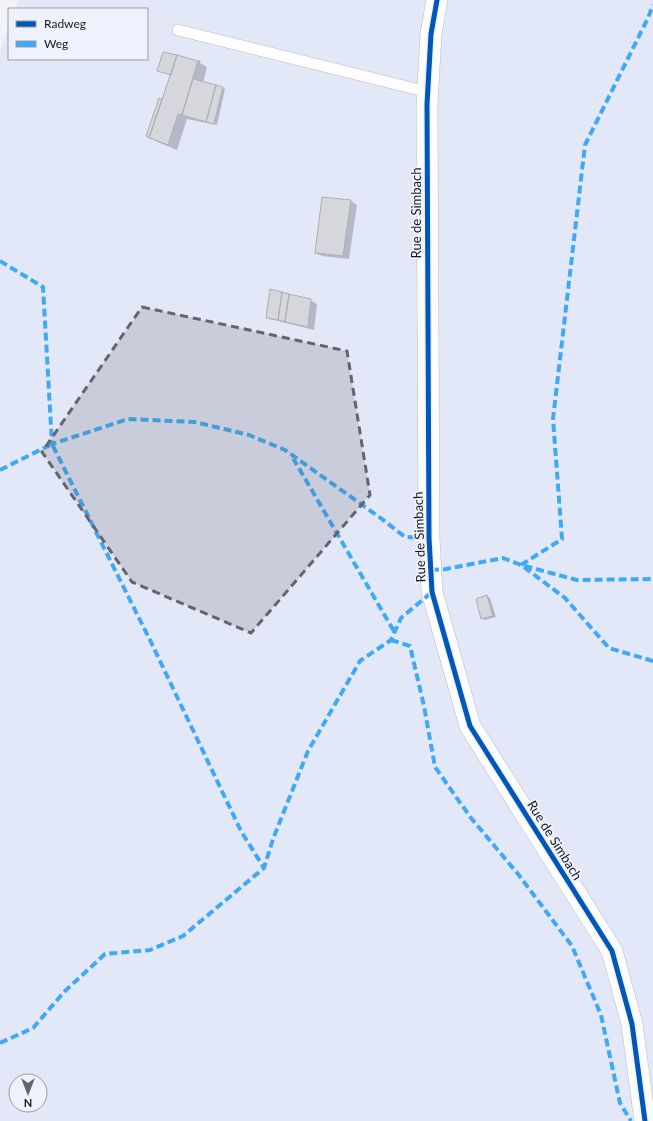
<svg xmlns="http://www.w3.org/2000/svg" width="653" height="1121" font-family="Lato,sans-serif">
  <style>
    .green { fill: #e3e8f8; fill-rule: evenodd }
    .shadow { fill: #0003 }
    .building { fill: #d5d7dc; stroke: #acaeb3 }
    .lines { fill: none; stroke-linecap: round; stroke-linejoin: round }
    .lane-casing { stroke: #babbc1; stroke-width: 12 }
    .street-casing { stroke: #babbc1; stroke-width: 22 }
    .lane { stroke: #fdfdfe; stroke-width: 11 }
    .street { stroke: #fdfdfe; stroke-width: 21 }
    .quiet { stroke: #3fa9f5; stroke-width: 4; stroke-dasharray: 8 4; stroke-linecap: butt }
    .cycleway-casing { stroke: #eff2fc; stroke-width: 8 }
    .cycleway { stroke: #0057b8; stroke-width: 5 }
    .marked { fill: #64656b; fill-opacity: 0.2; stroke: #64656b; stroke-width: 3; stroke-dasharray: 8 5; stroke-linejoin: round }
    .labels { text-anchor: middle; stroke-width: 3.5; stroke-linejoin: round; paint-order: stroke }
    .street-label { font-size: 13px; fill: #17191f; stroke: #eff2fc }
  </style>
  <rect width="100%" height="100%" fill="#f2f3f9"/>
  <!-- green -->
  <path class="green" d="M18 0H653V1112L643 1121H0V51L9 26V59H147V9H15ZM16 1081H40V1105H16Z"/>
  <!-- shadow -->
  <path class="shadow" d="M198 62 207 67 203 83 225 89 217 125 187 119 177 150 160 143 147 136 159 100 163 101 171 75 158 71Z
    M351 201 357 205 349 259 322 256 316 253Z
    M310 300 317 304 314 330 270 319Z
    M487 596 490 598 496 617 485 620 482 619Z"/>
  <!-- building -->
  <path class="building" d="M163 52 177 55 171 75 157 71Z
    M177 55 198 61 182 115 178 114 168 145 149 138Z
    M198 61H200L194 79 216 85 206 122 182 115Z
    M216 85 223 87 214 124 206 122Z
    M159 98 162 99 149 138 146 136Z
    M322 197 351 200 343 256 315 253Z
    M270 289 282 292 278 320 266 318Z
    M282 292 289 294 285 322 278 320Z
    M289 294 311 299 308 327 285 322Z
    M487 595 493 616 481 619 476 599Z"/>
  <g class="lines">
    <defs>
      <path id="lane" d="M178 30 428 92"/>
      <path id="street" d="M437 0 431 34 427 104 429 538 432 592 470 726 612 951 632 1024 645 1121"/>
    </defs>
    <!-- lane casing -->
    <use href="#lane" class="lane-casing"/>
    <!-- street casing -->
    <use href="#street" class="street-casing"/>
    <!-- lane -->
    <use href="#lane" class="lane"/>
    <!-- street -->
    <use href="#street" class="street"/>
    <!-- quiet -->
    <path class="quiet" d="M0 261 43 287 52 444 128 419 195 422 249 435 285 450 382 519 405 537 429 538
      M293 458 395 633
      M0 470 52 444 150 640 241 831 264 868
      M521 565 562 539 553 419 585 145 648 18 653 5
      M524 567 565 598 609 648 653 661
      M431 570 446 569 503 558 521 565 577 580 653 579
      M391 640 410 646 424 706 435 767 471 818 518 874 572 946 601 1015 620 1103 631 1121
      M0 1043 33 1028 65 991 105 954 150 950 183 936 264 868 273 839 308 751 360 661 391 640 401 618 432 592"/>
    <defs>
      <path id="cycleway" d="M437 0 431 34 427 104 429 538 432 592 470 726 612 951 632 1024 645 1121"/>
    </defs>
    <!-- cycleway casing -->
    <use href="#cycleway" class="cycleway-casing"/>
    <!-- cycleway -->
    <use href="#cycleway" class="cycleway"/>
  </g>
  <!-- marked area -->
  <path class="marked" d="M142 307 347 351 370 495 251 633 132 582 42 452Z"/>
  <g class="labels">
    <!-- street labels -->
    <g class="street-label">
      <text transform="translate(416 213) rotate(-90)" y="5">Rue de Simbach</text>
      <text transform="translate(419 537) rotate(-92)" y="5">Rue de Simbach</text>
      <text transform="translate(555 840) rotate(58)" y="5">Rue de Simbach</text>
    </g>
  </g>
  <!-- legend -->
  <rect x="8" y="8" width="140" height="52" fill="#eff2fc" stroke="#999ba4"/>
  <rect x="16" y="21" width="20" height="6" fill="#0057b8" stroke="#999ba4"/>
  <text x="44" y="28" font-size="12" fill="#17191f">Radweg</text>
  <rect x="16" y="41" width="20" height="6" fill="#3fa9f5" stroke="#999ba4"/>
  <text x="44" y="48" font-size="12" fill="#17191f">Weg</text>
  <!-- north arrow -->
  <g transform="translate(28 1093) rotate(180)"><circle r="19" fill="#eff2fc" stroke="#999ba4"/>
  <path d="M0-3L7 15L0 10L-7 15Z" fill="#64656b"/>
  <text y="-6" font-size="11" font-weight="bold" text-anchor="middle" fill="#17191f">N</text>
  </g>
</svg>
